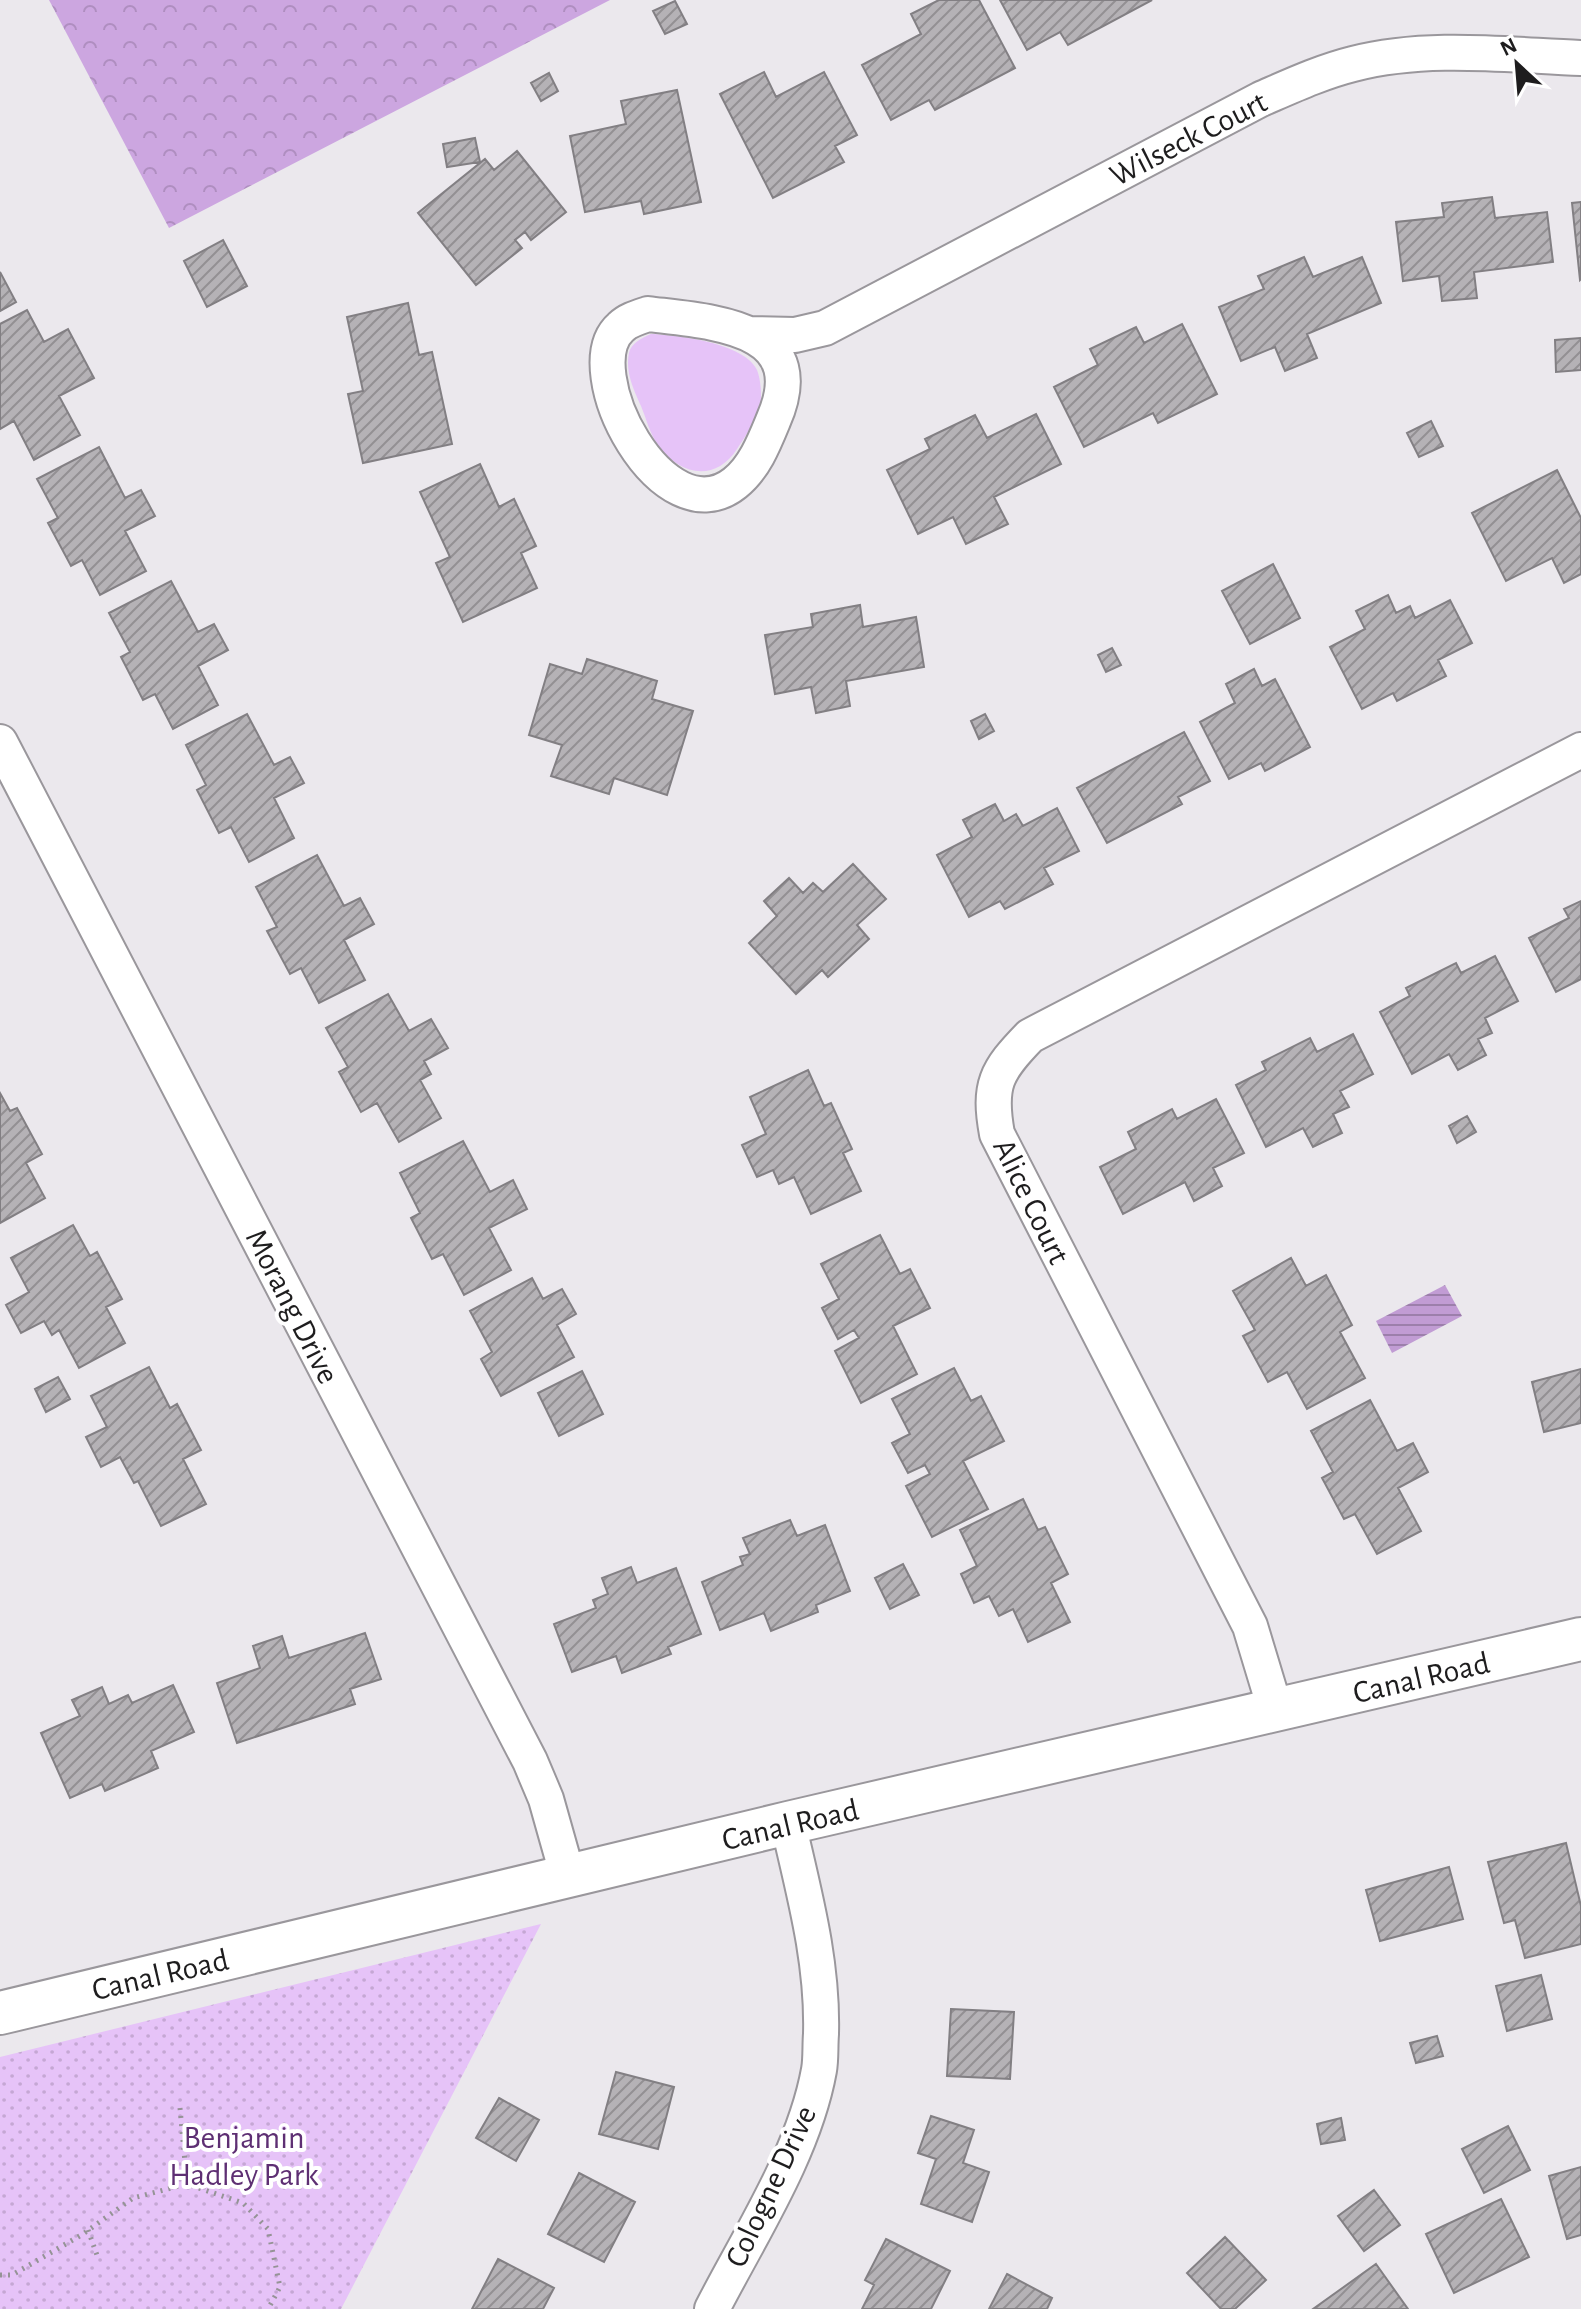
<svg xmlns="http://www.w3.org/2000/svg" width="1581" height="2309" font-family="'Alegreya Sans',sans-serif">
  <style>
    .grass { fill: #e6c3f8 }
    .forest { fill: url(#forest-crowns) }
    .park { fill: url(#park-dots) }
    .water { fill: url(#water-rules) }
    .building { fill: url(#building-hatch); stroke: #827f83; stroke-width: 2 }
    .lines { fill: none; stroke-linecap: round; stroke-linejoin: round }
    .minor-casing { stroke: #9a979c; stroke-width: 38 }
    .tertiary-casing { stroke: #9a979c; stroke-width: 46 }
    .path { stroke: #959396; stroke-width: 5; stroke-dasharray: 2 6; stroke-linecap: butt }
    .minor { stroke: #fff; stroke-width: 34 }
    .tertiary { stroke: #fff; stroke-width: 42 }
    .labels { text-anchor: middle; stroke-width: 8; stroke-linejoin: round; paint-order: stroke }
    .street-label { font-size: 32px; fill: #1e1d1e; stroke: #fff }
    .park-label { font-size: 32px; fill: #5e2f73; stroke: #fff }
  </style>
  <defs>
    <pattern id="forest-crowns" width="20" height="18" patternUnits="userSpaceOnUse" patternTransform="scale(2)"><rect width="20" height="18" fill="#cca6e0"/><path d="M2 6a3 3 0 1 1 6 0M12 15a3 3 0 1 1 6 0" fill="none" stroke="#af8ec0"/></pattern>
    <pattern id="park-dots" width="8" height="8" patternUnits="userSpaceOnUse" patternTransform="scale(2)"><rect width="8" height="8" fill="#e6c3f8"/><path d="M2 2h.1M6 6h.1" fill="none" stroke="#c5a7d4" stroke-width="1.8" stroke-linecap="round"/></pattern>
    <pattern id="water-rules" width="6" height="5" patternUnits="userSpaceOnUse" patternTransform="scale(2)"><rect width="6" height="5" fill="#c19cd4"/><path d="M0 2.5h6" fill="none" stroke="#9c7fab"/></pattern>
    <pattern id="building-hatch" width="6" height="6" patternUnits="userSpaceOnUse" patternTransform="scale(2)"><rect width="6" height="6" fill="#b5b2b6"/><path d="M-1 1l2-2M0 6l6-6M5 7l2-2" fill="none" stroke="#939093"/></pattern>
  </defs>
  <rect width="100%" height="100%" fill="#ebe8ed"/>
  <!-- grass -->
  <path class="grass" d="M651 334C677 335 745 343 757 370 761 380 762 397 760 407 757 420 744 438 737 449 715 483 679 475 658 445 650 434 646 418 641 406 634 390 625 372 629 353 631 343 642 338 651 334Z"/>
  <!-- forest -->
  <path class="forest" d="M49 0H610L169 228Z"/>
  <!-- park -->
  <path class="park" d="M541 1924 341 2309H0V2057Z"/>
  <!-- water -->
  <path class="water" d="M1445 1285 1462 1316 1392 1353 1376 1321Z"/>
  <!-- building -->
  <path class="building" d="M939 0H979L1015 68 935 110 929 100 891 120 862 65 921 34 911 14Z
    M1000 0H1152L1068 45 1060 32 1027 50Z
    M675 1 687 24 665 34 653 11Z
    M764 72 776 97 824 72 857 135 835 146 844 162 773 198 720 94Z
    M549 73 558 91 541 101 531 83Z
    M677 90 701 202 644 214 641 201 585 212 570 136 626 124 621 101Z
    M475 138 480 162 447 167 443 144Z
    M517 151 566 212 531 240 525 232 515 240 522 248 476 285 418 213 485 159 494 170Z
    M1492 197 1495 218 1547 212 1553 262 1474 272 1477 298 1442 301 1439 276 1403 281 1396 222 1444 217 1442 203Z
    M1581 202V279L1580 280 1572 203Z
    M223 240 247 286 207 307 184 261Z
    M1304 257 1313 277 1362 257 1381 303 1307 334 1317 358 1285 371 1275 347 1241 361 1219 307 1264 289 1258 276Z
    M0 272 16 302 0 311Z
    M408 303 419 355 432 352 452 444 363 463 348 394 363 391 347 317Z
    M27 310 44 342 68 329 94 378 59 396 80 435 34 460 14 421 0 429V324Z
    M1182 324 1217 394 1158 423 1153 413 1084 447 1054 387 1098 365 1090 349 1136 327 1144 343Z
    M1581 338V370L1556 372 1555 340Z
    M1036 414 1061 464 994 497 1008 524 966 544 953 517 918 534 887 470 930 449 925 439 975 415 987 438Z
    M1431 421 1443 446 1419 457 1407 433Z
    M99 447 125 498 141 490 155 516 125 531 146 571 100 595 82 560 71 566 48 523 58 518 37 479Z
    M480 464 499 507 514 499 536 546 521 553 537 588 463 622 436 563 450 557 420 492Z
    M1557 470 1581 518V574L1564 583 1552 558 1506 581 1472 513Z
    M1273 564 1300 618 1250 644 1222 591Z
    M171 581 198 632 214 624 228 650 198 666 218 705 173 729 155 694 143 700 121 657 130 652 109 613Z
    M1388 595 1396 613 1410 606 1415 618 1450 600 1472 643 1438 660 1446 676 1397 701 1393 693 1362 709 1330 647 1365 629 1356 611Z
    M860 605 863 627 916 617 924 667 846 681 850 706 816 713 811 687 775 694 765 635 813 627 811 614Z
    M1112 648 1121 665 1106 672 1098 655Z
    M587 659 657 681 652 699 693 711 667 795 614 778 609 794 551 776 562 745 529 735 550 664 582 674Z
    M1254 669 1262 686 1275 679 1310 747 1265 771 1261 763 1229 779 1200 722 1235 703 1226 684Z
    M247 714 274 765 290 757 304 783 274 798 294 838 249 862 231 827 219 833 197 790 206 785 186 745Z
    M985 714 994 731 979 739 971 721Z
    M1184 732 1210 781 1178 797 1182 804 1107 843 1077 788Z
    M995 804 1004 821 1016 814 1023 826 1057 808 1079 851 1044 868 1053 884 1005 909 1000 901 969 917 937 855 972 837 963 820Z
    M317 855 344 906 360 898 374 924 344 940 365 980 319 1003 301 968 290 974 267 931 277 927 256 887Z
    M853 864 886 899 857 925 869 939 828 977 822 970 796 994 749 943 777 916 764 901 789 878 803 893 813 883 823 892Z
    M1581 901V979L1556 992 1529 938 1569 918 1564 909Z
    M1495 956 1518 1001 1485 1018 1492 1033 1478 1039 1486 1055 1458 1070 1449 1054 1412 1074 1380 1012 1410 996 1406 988 1456 963 1461 973Z
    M388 994 409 1031 431 1019 448 1048 424 1061 431 1074 420 1080 441 1118 399 1142 377 1103 361 1112 339 1072 348 1067 326 1028Z
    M1353 1034 1373 1074 1340 1091 1349 1107 1333 1114 1342 1133 1313 1147 1303 1128 1266 1147 1236 1085 1266 1070 1262 1062 1310 1038 1317 1052Z
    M808 1070 824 1106 831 1103 852 1149 843 1153 861 1191 811 1214 794 1177 779 1184 773 1170 757 1177 742 1145 766 1134 750 1097Z
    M0 1093 10 1111 17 1108 42 1154 26 1163 45 1198 0 1223Z
    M1216 1099 1244 1153 1213 1168 1222 1186 1194 1201 1185 1182 1123 1214 1100 1167 1136 1149 1128 1132 1172 1109 1177 1119Z
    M1467 1116 1476 1132 1457 1143 1449 1126Z
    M463 1141 490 1192 513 1180 527 1209 489 1228 511 1270 464 1295 443 1254 432 1259 411 1218 420 1213 400 1173Z
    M73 1225 90 1256 97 1252 122 1299 106 1307 125 1343 79 1368 59 1330 52 1335 44 1321 21 1333 6 1305 29 1292 11 1258Z
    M880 1235 900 1274 910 1269 930 1308 893 1326 917 1374 861 1403 835 1351 859 1338 854 1330 838 1339 822 1308 839 1299 821 1264Z
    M1291 1258 1306 1286 1326 1275 1352 1325 1340 1332 1365 1378 1307 1409 1287 1372 1268 1382 1243 1336 1255 1330 1233 1291Z
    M532 1278 543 1299 562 1289 576 1314 557 1325 574 1357 501 1396 481 1359 492 1352 470 1311Z
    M149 1367 170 1408 177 1404 201 1450 183 1459 206 1504 161 1526 138 1481 134 1483 120 1457 101 1467 86 1437 107 1427 91 1396Z
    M954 1368 971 1401 981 1396 1004 1441 963 1461 988 1509 932 1537 906 1486 930 1474 925 1465 908 1473 892 1443 910 1434 892 1399Z
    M1581 1369V1423L1544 1432 1532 1382Z
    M582 1371 603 1414 559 1436 538 1393Z
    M58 1377 70 1399 46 1412 35 1389Z
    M1370 1400 1397 1451 1413 1443 1428 1472 1398 1488 1421 1531 1377 1554 1355 1514 1344 1519 1322 1478 1333 1472 1311 1431Z
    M1023 1499 1038 1530 1045 1527 1068 1574 1051 1583 1070 1622 1028 1642 1013 1609 999 1616 989 1596 974 1603 961 1574 977 1566 960 1530Z
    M790 1520 797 1536 825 1525 850 1591 816 1605 818 1612 771 1631 764 1613 720 1630 702 1582 743 1565 740 1557 750 1554 743 1538Z
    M903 1564 919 1595 890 1609 875 1578Z
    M631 1567 637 1583 676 1568 701 1634 668 1647 671 1654 622 1673 616 1656 572 1672 554 1624 596 1608 593 1600 608 1594 602 1578Z
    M365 1633 381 1679 350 1689 355 1704 237 1743 217 1683 260 1668 253 1646 282 1636 289 1658Z
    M173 1685 194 1732 151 1751 158 1768 105 1791 102 1784 70 1798 41 1733 80 1716 72 1700 102 1687 109 1704 128 1695 132 1703Z
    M1566 1843 1581 1906V1944L1525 1958 1515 1920 1504 1923 1488 1862Z
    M1449 1867 1463 1919 1380 1941 1366 1890Z
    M1541 1975 1552 2019 1507 2031 1496 1986Z
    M951 2009 1014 2012 1010 2079 947 2076Z
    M1437 2036 1443 2056 1416 2063 1410 2043Z
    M616 2072 674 2087 658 2149 599 2134Z
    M499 2098 539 2120 516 2161 476 2138Z
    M931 2116 974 2130 963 2163 989 2172 972 2222 921 2204 936 2159 918 2153Z
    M1341 2118 1345 2140 1321 2144 1317 2124Z
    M1508 2126 1530 2170 1484 2193 1462 2149Z
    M1581 2167V2235L1567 2239 1549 2176Z
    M579 2173 635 2202 604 2262 548 2234Z
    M1374 2190 1400 2225 1364 2251 1338 2216Z
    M1501 2199 1529 2257 1454 2293 1426 2234Z
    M1225 2237 1266 2280 1235 2309H1221L1187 2273Z
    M886 2239 950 2271 931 2309H862L874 2285 865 2280Z
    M498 2259 554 2288 543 2309H472Z
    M1376 2264 1408 2309H1313Z
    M1007 2274 1052 2298 1047 2309H989Z"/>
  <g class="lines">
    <defs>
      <path id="minor" d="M648 314C713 322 815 326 773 421 764 443 754 468 735 483 664 540 573 369 621 327 628 320 639 317 648 314Z
        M750 334 795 335 825 328 1261 99C1291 86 1321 72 1353 64 1427 45 1506 55 1581 58
        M0 742 530 1761 546 1799 568 1877
        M1276 1712 1250 1626 997 1134C988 1085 996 1071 1030 1036L1581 750
        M712 2309C750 2235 804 2153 819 2070 821 2059 820 2046 821 2034 823 1961 804 1893 788 1823"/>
      <path id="tertiary" d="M0 2013 788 1823 1581 1639"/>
    </defs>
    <!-- minor casing -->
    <use href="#minor" class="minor-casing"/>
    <!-- tertiary casing -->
    <use href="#tertiary" class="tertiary-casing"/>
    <!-- path -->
    <path class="path" d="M180 2108 187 2184
      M88 2230 98 2258
      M0 2275H12L83 2234 133 2198 187 2184 243 2203 268 2229 280 2287 268 2309"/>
    <!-- minor -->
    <use href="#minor" class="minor"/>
    <!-- tertiary -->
    <use href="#tertiary" class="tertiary"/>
  </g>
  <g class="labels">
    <!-- street labels -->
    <g class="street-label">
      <text transform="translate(1188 138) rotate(-27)" y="11">Wilseck Court</text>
      <text transform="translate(1032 1201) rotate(64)" y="11">Alice Court</text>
      <text transform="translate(293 1306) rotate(63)" y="11">Morang Drive</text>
      <text transform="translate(1421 1677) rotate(-13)" y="11">Canal Road</text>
      <text transform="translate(790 1824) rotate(-13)" y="11">Canal Road</text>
      <text transform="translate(160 1974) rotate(-13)" y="11">Canal Road</text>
      <text transform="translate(770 2186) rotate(-65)" y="11">Cologne Drive</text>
    </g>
    <!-- park labels -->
    <g class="park-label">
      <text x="244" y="2148">Benjamin<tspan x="244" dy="37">Hadley Park</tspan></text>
    </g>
  </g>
  <!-- north arrow -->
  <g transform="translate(1517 64) rotate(334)" stroke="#ffffff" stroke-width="6" paint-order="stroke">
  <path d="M0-6L14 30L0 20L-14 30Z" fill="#1e1d1e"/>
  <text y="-12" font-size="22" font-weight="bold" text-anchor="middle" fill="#1e1d1e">N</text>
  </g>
</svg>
